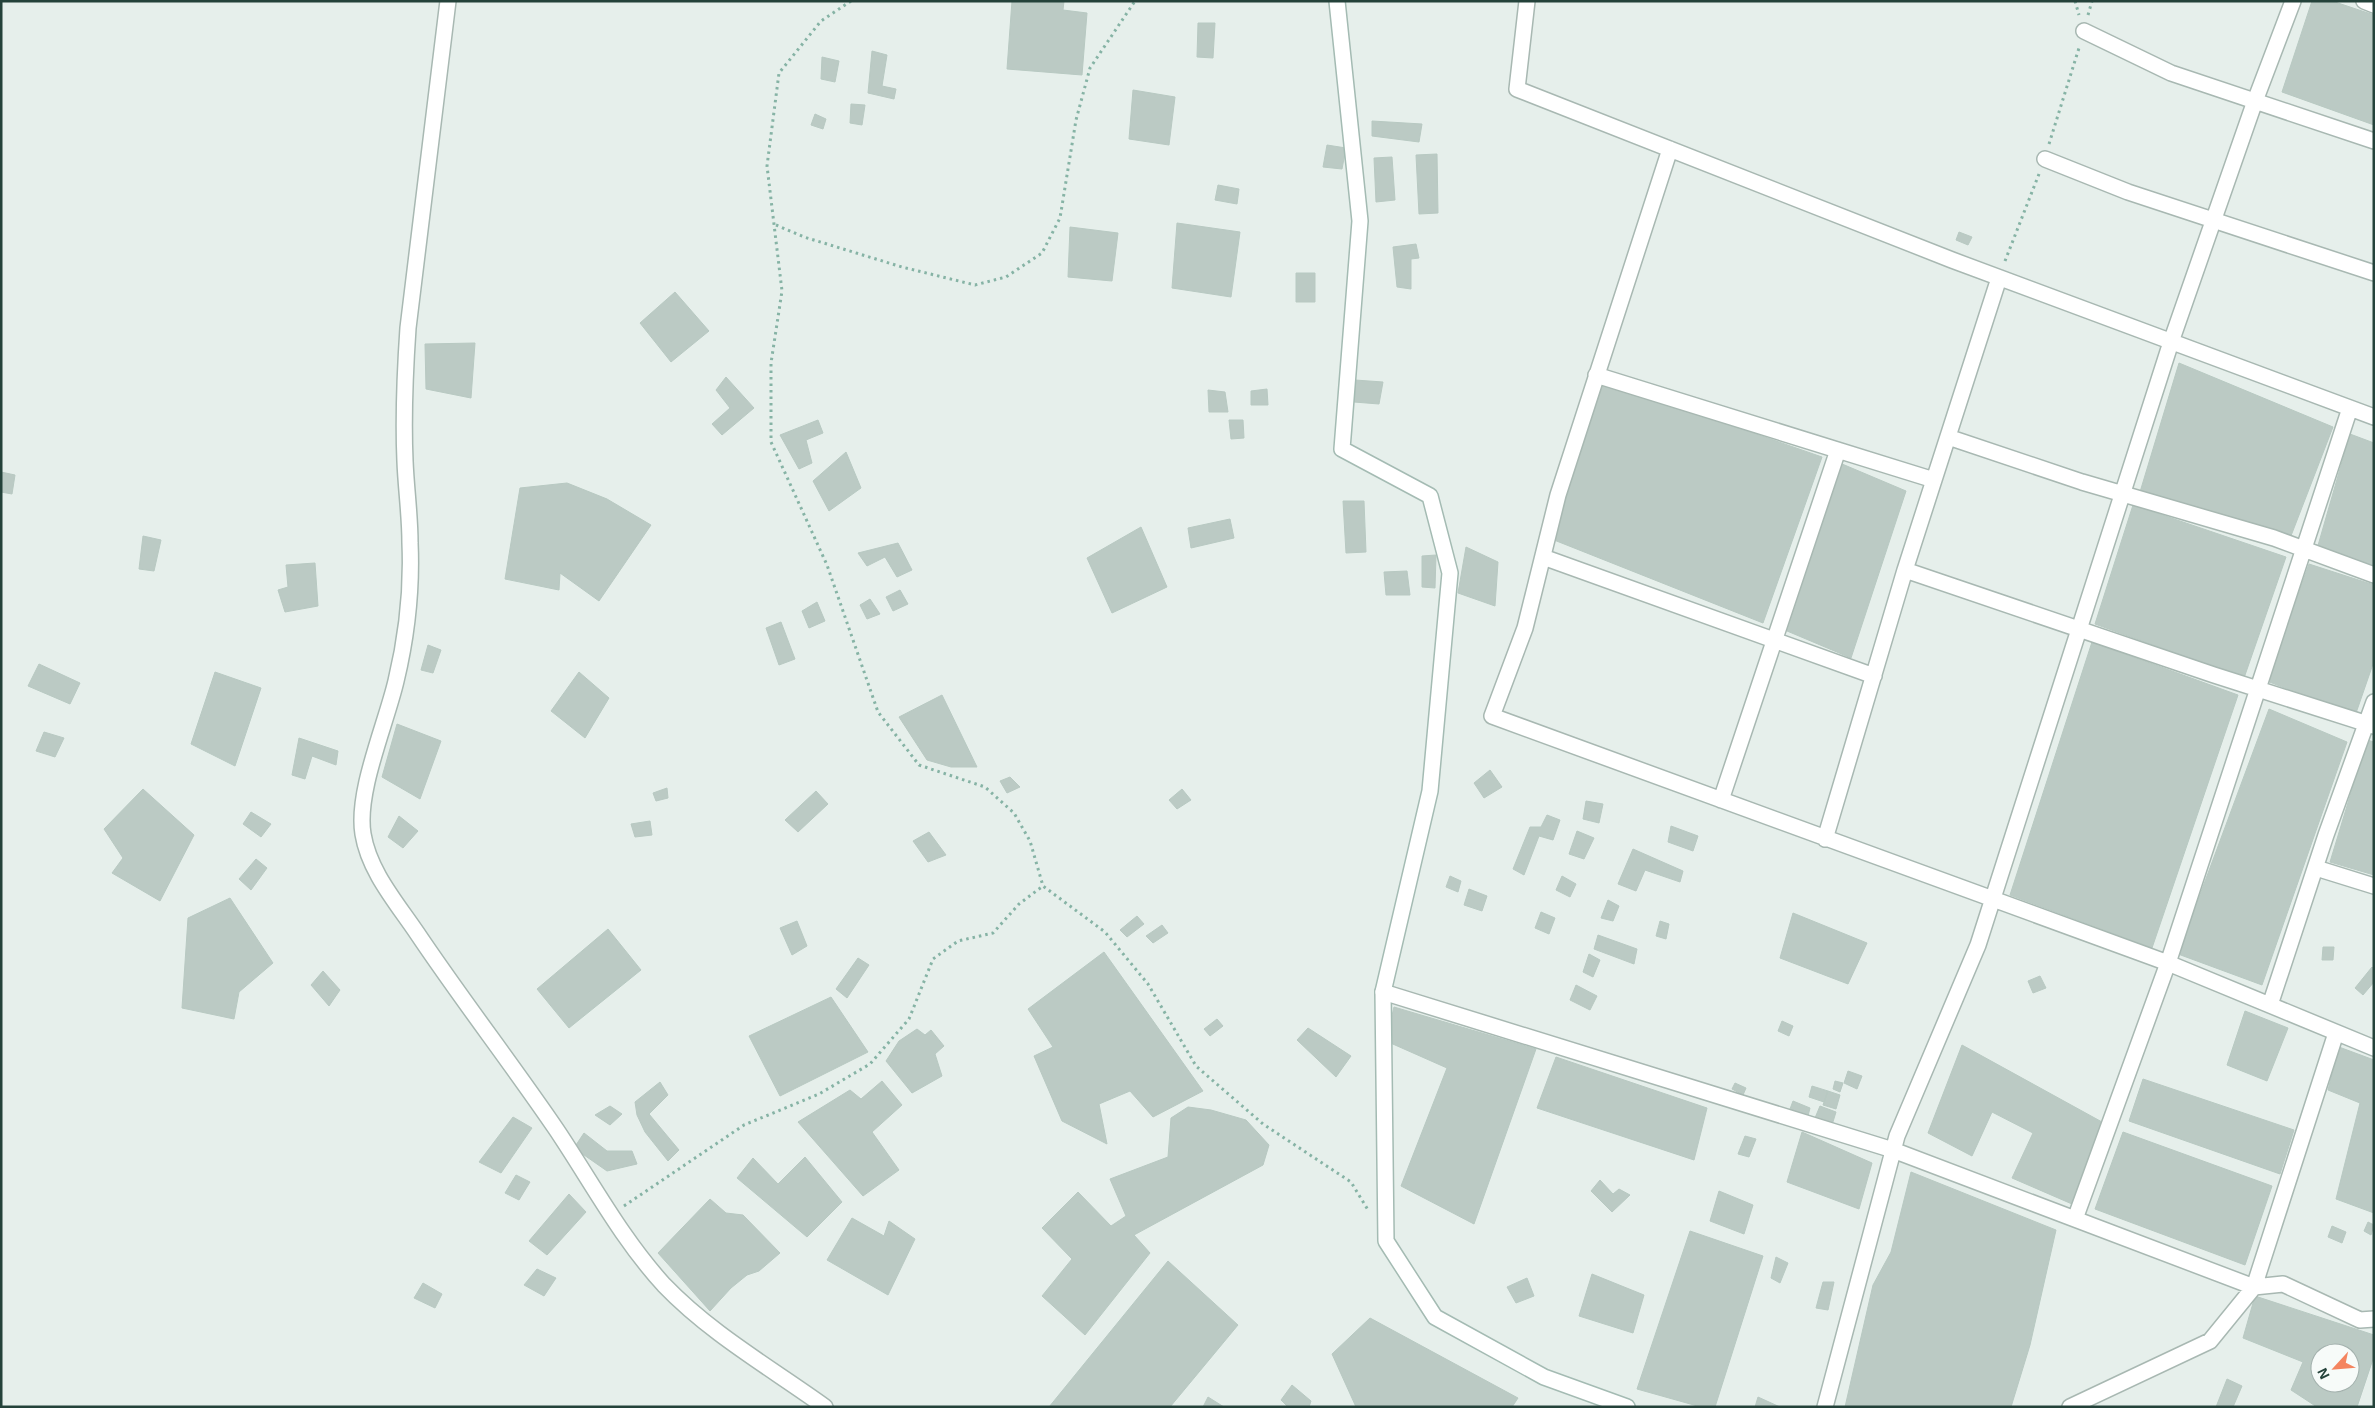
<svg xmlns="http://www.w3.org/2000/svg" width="2375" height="1408" font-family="Helvetica,sans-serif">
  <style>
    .building { fill: #bbcac4; stroke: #b8c9c2; fill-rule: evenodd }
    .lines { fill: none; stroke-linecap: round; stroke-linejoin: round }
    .street-casing { stroke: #a8b8b2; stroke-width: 18 }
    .secondary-casing { stroke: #a4bbb3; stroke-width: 18 }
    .path { stroke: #86b3a5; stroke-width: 3; stroke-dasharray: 2.5 4; stroke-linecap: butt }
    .street { stroke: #fff; stroke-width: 15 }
    .secondary { stroke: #fff; stroke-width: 15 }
  </style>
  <rect width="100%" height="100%" fill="#e6efeb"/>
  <!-- building -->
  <path class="building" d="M1012 1H1064L1063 10 1087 13 1082 75 1007 69Z
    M2312 1H2332L2374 15V125L2282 92Z
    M1198 23H1215L1213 58 1197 57Z
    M872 51 887 55 882 86 896 89 894 99 868 93Z
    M822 57 839 61 835 82 821 79Z
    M1133 90 1175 97 1169 145 1129 139Z
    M851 104 865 105 862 125 850 123Z
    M815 114 826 119 823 129 811 125Z
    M1372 121 1422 124 1419 142 1372 136Z
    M1327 145 1346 148 1342 169 1323 167Z
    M1437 154 1438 213 1419 214 1416 155Z
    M1392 157 1395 200 1376 202 1374 158Z
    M1218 185 1239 189 1237 204 1215 200Z
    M1177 223 1240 232 1231 297 1172 288Z
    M1070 227 1118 233 1112 281 1068 277Z
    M1959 232 1972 237 1968 245 1956 240Z
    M1416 244 1419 258 1411 259V289L1397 287 1393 247Z
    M1296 273H1315V302H1296Z
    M675 292 709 331 671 362 640 323Z
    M475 343 471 398 426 389 425 344Z
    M2179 363 2333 427 2289 541 2140 492Z
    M726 377 754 408 722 435 712 424 730 408 716 390Z
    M1355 380 1383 382 1379 404 1354 402Z
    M1601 380 1822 457 1763 623 1549 538Z
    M1267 389 1268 405H1251V391Z
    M1208 390 1225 392 1228 412H1209Z
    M818 420 823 433 806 440 812 463 799 469 780 435Z
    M1229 420H1243L1244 438 1231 439Z
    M2350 434 2374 443V567L2317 549Z
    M846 452 861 488 829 511 813 481Z
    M1835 461 1906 491 1851 658 1780 628Z
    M1 472 15 475 12 494 1 492Z
    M567 483 607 499 651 525 599 601 560 573 559 590 505 579 520 488Z
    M1343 501H1364L1366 552 1346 553Z
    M2133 505 2286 557 2244 678 2095 624Z
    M1230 519 1234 538 1191 548 1188 528Z
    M1141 527 1167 587 1112 613 1087 558Z
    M143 536 161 540 154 571 139 569Z
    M898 543 912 570 897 577 885 557 867 566 858 553Z
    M1466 547 1498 562 1495 606 1458 593Z
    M1436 555 1435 588 1422 587V556Z
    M315 563 318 606 285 612 278 590 288 587 286 565Z
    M2309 564 2374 585V661L2355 716 2267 681Z
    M1407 571 1410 595H1386L1384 572Z
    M900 590 908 604 893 611 886 597Z
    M870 599 880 614 867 619 860 605Z
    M817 602 825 621 809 628 802 611Z
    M781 622 795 659 779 665 766 628Z
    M2092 642 2238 695 2152 948 2010 895Z
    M428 645 441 650 433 673 421 670Z
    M39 664 80 683 70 704 28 686Z
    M215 672 261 688 235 766 191 744Z
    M579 672 609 698 585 738 551 711Z
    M942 695 977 767H951L927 760 899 717Z
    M2269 709 2347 742 2262 985 2178 954Z
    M397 724 441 741 420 799 382 777Z
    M44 732 64 738 55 757 36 751Z
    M299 738 338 751 336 765 312 756 305 779 292 775Z
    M2367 740 2374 742V875L2330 862Z
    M1490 770 1502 787 1484 798 1474 783Z
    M1010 777 1020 787 1007 793 1000 781Z
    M667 788 668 798 656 801 653 793Z
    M143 789 194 835 160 901 112 873 123 858 104 829Z
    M1182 789 1191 800 1177 809 1169 800Z
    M816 791 828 804 798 832 785 820Z
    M1586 801 1603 804 1599 823 1583 819Z
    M251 812 271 824 261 837 243 824Z
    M1547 815 1560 820 1553 840 1539 836 1524 875 1513 869 1530 827H1541Z
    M399 816 418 831 403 848 388 837Z
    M650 821 652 835 635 837 631 824Z
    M1671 826 1698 836 1693 851 1668 842Z
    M1577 831 1594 838 1584 859 1569 854Z
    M929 832 946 855 928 862 913 841Z
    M1633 849 1683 871 1680 882 1645 870 1636 891 1618 884Z
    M256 859 267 868 251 890 239 879Z
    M1450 876 1461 881 1458 892 1446 887Z
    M1562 876 1576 884 1570 897 1556 890Z
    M1469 889 1487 896 1482 911 1464 905Z
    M230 898 273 963 239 992 234 1019 182 1008 188 918Z
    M1608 900 1619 906 1613 921 1601 918Z
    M1541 912 1555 918 1549 934 1535 928Z
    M1793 913 1867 943 1848 984 1780 958Z
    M1137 916 1144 924 1127 937 1120 930Z
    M797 921 807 946 792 955 780 928Z
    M1660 921 1669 924 1666 939 1656 936Z
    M1162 925 1168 933 1153 943 1146 936Z
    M608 929 641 970 569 1028 537 989Z
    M1598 935 1637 949 1634 964 1594 949Z
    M2323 947H2334L2333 960H2322Z
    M1104 952 1203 1091 1153 1117 1130 1091 1099 1104 1107 1144 1062 1121 1034 1056 1053 1047 1028 1009Z
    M1589 954 1600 960 1593 977 1583 972Z
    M858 958 869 965 847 998 836 989Z
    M2372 967 2374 969V982L2363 995 2355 988Z
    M323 971 340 990 329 1006 311 985Z
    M2040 976 2046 988 2033 993 2028 981Z
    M1576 985 1597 996 1590 1010 1570 1000Z
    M831 997 868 1052 780 1096 749 1036Z
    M1394 1007 1536 1049 1474 1224 1401 1186 1447 1068 1386 1041Z
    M2245 1011 2288 1028 2267 1081 2227 1065Z
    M1217 1019 1223 1026 1210 1036 1204 1029Z
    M1782 1021 1793 1026 1789 1036 1778 1031Z
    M1308 1028 1351 1056 1336 1077 1297 1040Z
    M917 1029 925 1035 931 1030 944 1046 935 1054 942 1076 912 1093 886 1061 899 1041Z
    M1962 1045 2102 1122 2072 1204 2012 1178 2033 1133 1992 1112 1972 1156 1928 1133Z
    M2339 1047 2374 1060V1213L2336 1199 2360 1103 2328 1090Z
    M1556 1057 1707 1108 1694 1160 1537 1108Z
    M1848 1071 1862 1076 1857 1089 1844 1083Z
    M2143 1079 2294 1130 2280 1174 2129 1121Z
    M882 1081 902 1105 872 1132 899 1170 863 1196 798 1122 850 1090 861 1099Z
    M1835 1081 1843 1083 1840 1092 1833 1089Z
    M660 1082 668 1095 649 1114 679 1150 668 1161 645 1132 637 1115 635 1102Z
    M1735 1083 1746 1088 1743 1095 1732 1089Z
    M1812 1086 1828 1091 1824 1102 1809 1097Z
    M1828 1091 1840 1095 1836 1109 1823 1105Z
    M1793 1101 1810 1108 1808 1116 1790 1109Z
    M610 1106 622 1114 610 1125 595 1115Z
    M1820 1106 1836 1112 1832 1125 1815 1118Z
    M1188 1107 1211 1110 1246 1120 1269 1145 1263 1165 1134 1235 1150 1253 1085 1335 1042 1296 1072 1259 1042 1228 1078 1192 1111 1226 1126 1216 1110 1179 1168 1157 1171 1118Z
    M513 1117 532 1128 501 1173 479 1162Z
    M1802 1132 1872 1163 1859 1209 1787 1182Z
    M2123 1132 2272 1186 2245 1265 2095 1209Z
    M584 1133 607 1151H632L637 1164 607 1171 574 1148Z
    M1745 1136 1756 1139 1749 1157 1738 1154Z
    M805 1157 842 1202 807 1237 737 1178 753 1158 778 1184Z
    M1911 1172 2056 1230 2030 1345 2011 1407H1845L1873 1285 1891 1252Z
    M516 1175 530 1182 519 1200 505 1193Z
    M1600 1180 1613 1194 1619 1189 1630 1195 1612 1212 1591 1191Z
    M1719 1191 1753 1205 1744 1234 1710 1221Z
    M569 1194 586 1212 547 1255 529 1241Z
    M710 1199 726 1213 743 1215 780 1253 759 1271 747 1275 731 1288 710 1311 658 1253Z
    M852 1218 884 1236 889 1221 915 1239 888 1295 827 1260Z
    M2368 1222 2374 1225 2371 1235 2364 1231Z
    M2332 1226 2346 1232 2342 1243 2328 1237Z
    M1690 1231 1763 1256 1715 1407H1701L1637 1389Z
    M1776 1257 1788 1263 1780 1283 1771 1278Z
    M1168 1261 1238 1325 1170 1407H1049Z
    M537 1269 556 1278 544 1296 524 1285Z
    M1592 1274 1644 1295 1633 1333 1579 1316Z
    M1527 1278 1534 1296 1516 1303 1507 1287Z
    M1823 1282H1834L1828 1310 1816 1308Z
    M423 1283 442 1294 435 1308 414 1298Z
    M2255 1296 2374 1335V1356L2357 1407H2317L2291 1390 2303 1362 2243 1338ZM2320 1353H2350V1383H2320Z
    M1370 1318 1518 1398 1512 1407H1356L1332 1354Z
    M2227 1379 2242 1386 2233 1407H2216Z
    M1292 1385 1311 1401 1309 1407H1288L1281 1400Z
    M1208 1397 1224 1407H1203Z
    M1758 1397 1780 1407H1755Z"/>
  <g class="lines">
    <defs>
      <path id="street" d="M448 1 408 328C405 372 403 416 405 461 406 488 410 515 410 543 412 589 407 635 396 681 386 724 356 792 363 834 369 871 396 902 417 933 462 1000 511 1063 556 1129 591 1181 621 1238 664 1285 711 1334 771 1368 825 1407
        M1527 1 1517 89 1952 260 2374 417
        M2364 1 2374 5
        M2084 31 2171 73 2374 141
        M1670 149 1558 495 1525 628 1492 716 2168 963 2075 1219
        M2045 159 2128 192 2374 273
        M1596 375 1934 480
        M2350 408 2168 963 2374 1048
        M1948 437 2082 482 2274 538 2374 575
        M1543 557 1874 676
        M1905 570 2214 675 2374 726
        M1721 800 1838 450
        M1825 839 1905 570 1999 278
        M2316 868 2374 886
        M1383 992 1893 1150 2254 1287 2336 1033
        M2270 1005 2326 835 2374 702
        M1825 1407 1897 1136 1978 945 2171 342 2255 101 2293 1
        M2070 1407 2210 1341 2254 1287 2283 1284 2360 1320 2374 1319"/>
      <path id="secondary" d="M1337 1 1360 221 1342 449 1430 496 1450 573 1430 791 1383 992 1386 1241 1435 1317 1544 1377 1627 1407"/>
    </defs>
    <!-- street casing -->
    <use href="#street" class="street-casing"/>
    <!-- secondary casing -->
    <use href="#secondary" class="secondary-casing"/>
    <!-- path -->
    <path class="path" d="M851 1 821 21 779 73 767 166 782 291 771 363V442L827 565 878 712 919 765 985 787 1014 813 1030 841 1043 886 1105 932 1148 984 1196 1066 1263 1124 1351 1182 1368 1210
      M2075 1 2079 15
      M2088 15 2092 1
      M2049 144 2079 48
      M776 225 804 237 902 267 975 285 1006 277 1042 253 1060 218 1076 120 1090 68 1135 1
      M2005 261 2039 174
      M624 1206 744 1125 819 1094 870 1064 909 1019 933 959 958 941 993 933 1019 904 1043 886"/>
    <!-- street -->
    <use href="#street" class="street"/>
    <!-- secondary -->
    <use href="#secondary" class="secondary"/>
  </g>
  <!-- border -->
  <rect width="2375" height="1408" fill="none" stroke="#24423a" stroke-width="5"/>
  <!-- north arrow -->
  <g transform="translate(2335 1368) rotate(244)"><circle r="24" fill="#f7fbf9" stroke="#a3b1ad"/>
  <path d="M0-4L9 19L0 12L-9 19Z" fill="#f4845f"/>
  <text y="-8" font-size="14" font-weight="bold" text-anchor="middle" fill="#24423a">N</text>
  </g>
</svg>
